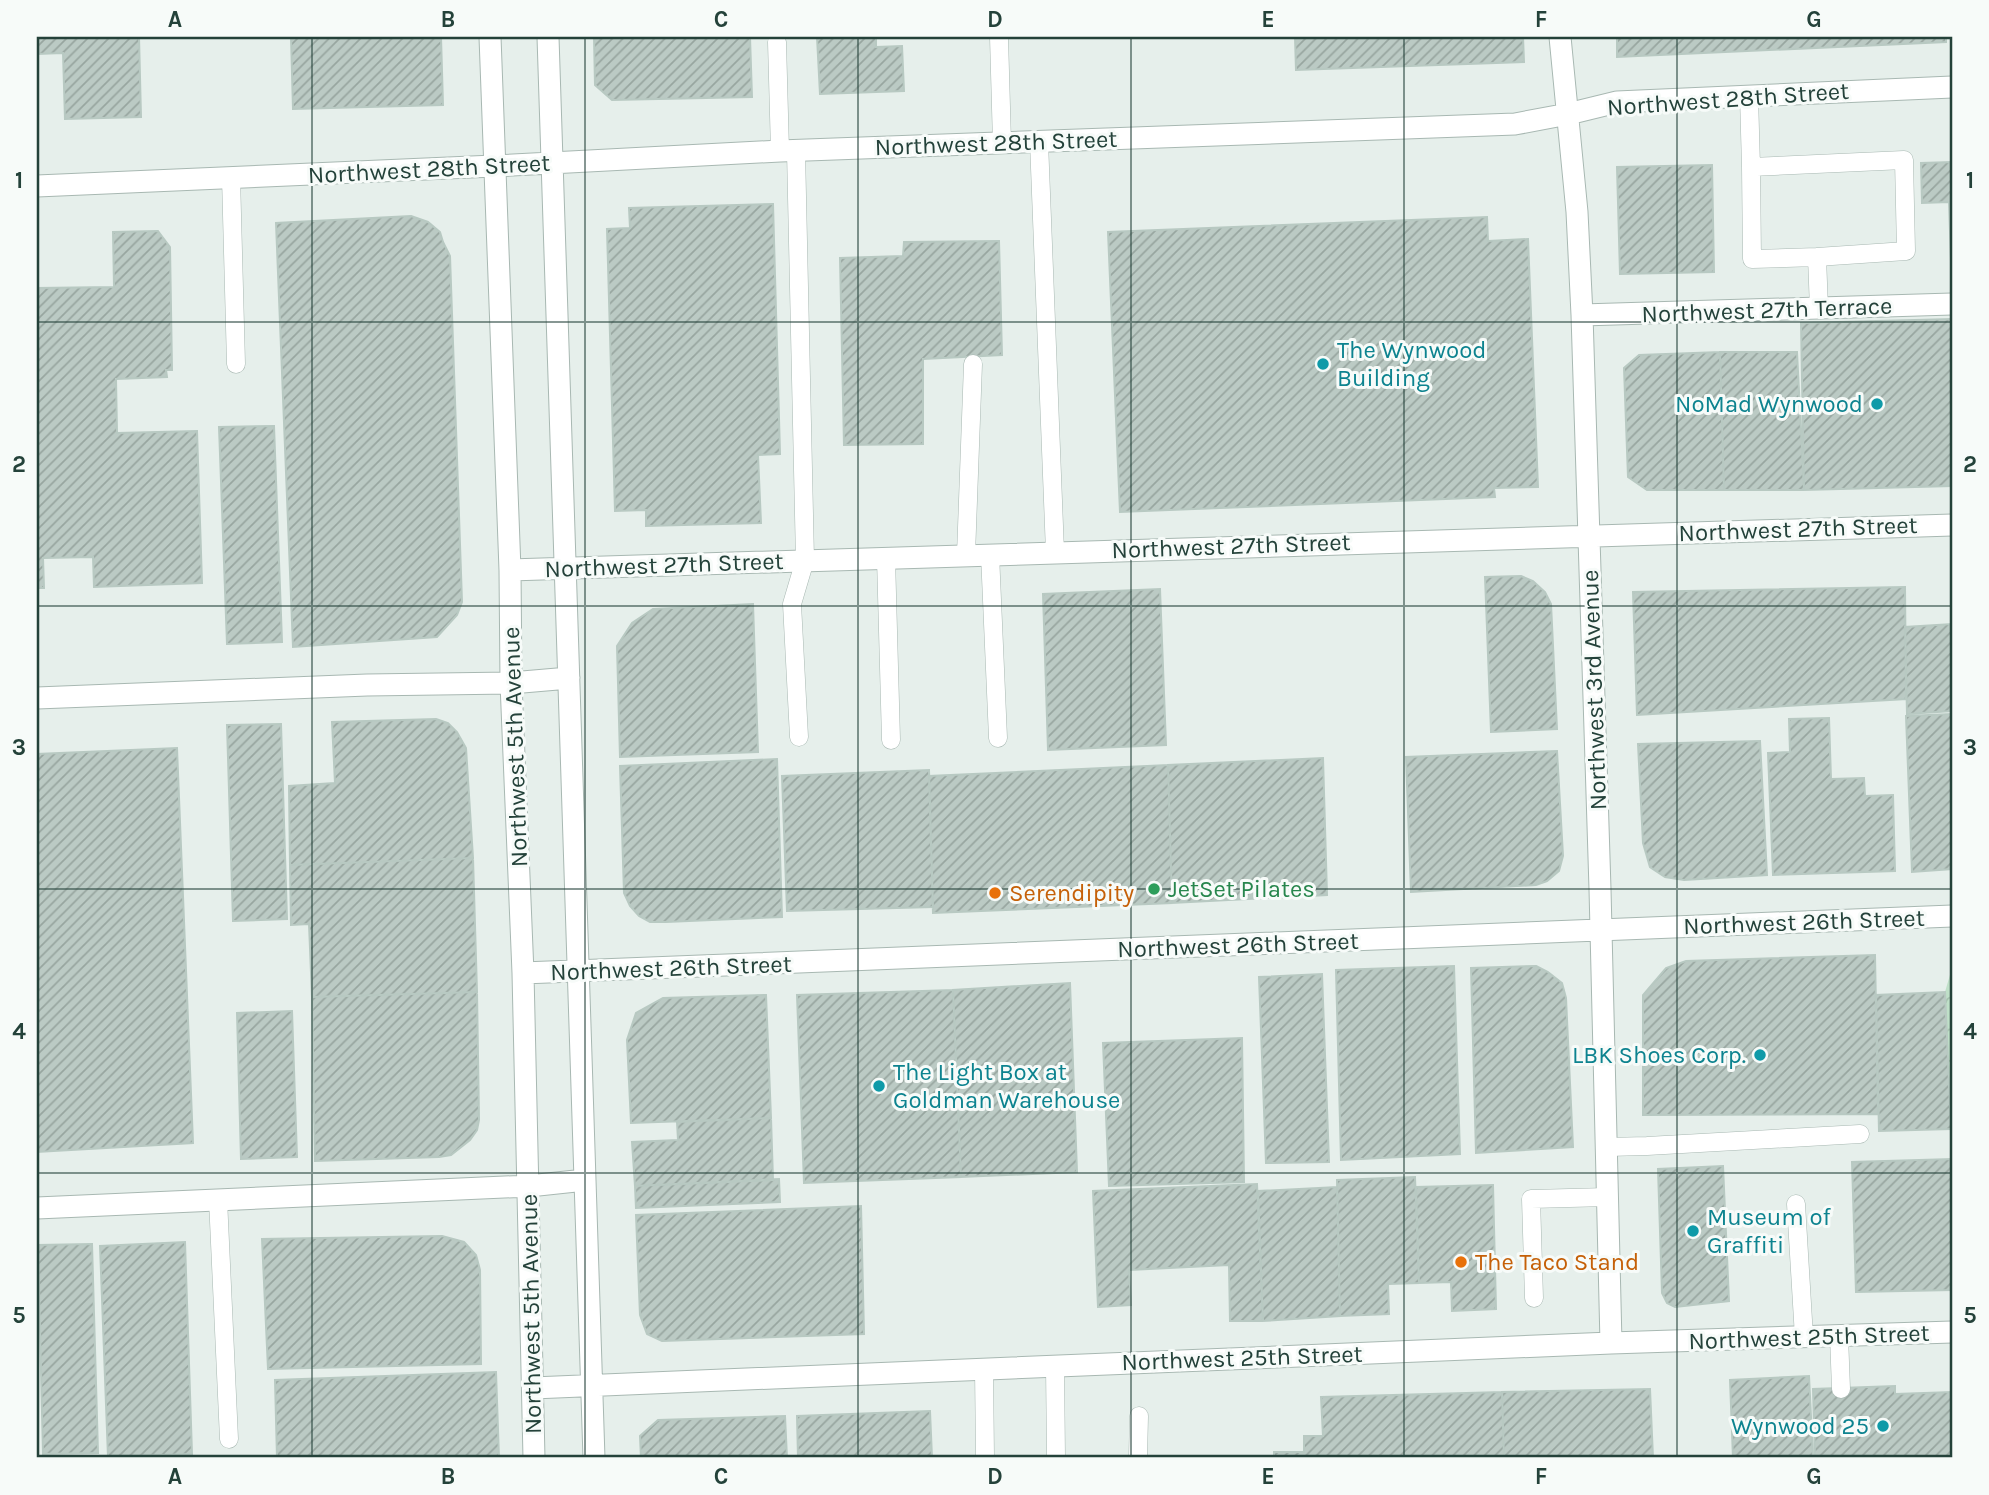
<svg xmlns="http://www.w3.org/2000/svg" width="1989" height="1495" font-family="Karla,sans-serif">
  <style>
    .park { fill: url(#park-crowns) }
    .building { fill: url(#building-hatch); stroke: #b8c9c2; stroke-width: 2 }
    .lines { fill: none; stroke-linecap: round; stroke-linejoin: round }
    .lane-casing { stroke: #a8b8b2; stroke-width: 19 }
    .street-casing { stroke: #a8b8b2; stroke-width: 23 }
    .lane { stroke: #fff; stroke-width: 18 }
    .street { stroke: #fff; stroke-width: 21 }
    .grid { fill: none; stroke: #24423a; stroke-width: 2; stroke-opacity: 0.55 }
    .culture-dot { fill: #0f9aa8; stroke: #f7fbf9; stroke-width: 2.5 }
    .leisure-dot { fill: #2e9e5b; stroke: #f7fbf9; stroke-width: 2.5 }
    .food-dot { fill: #e8710a; stroke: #f7fbf9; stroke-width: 2.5 }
    .labels { text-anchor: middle; stroke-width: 6; stroke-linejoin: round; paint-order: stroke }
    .street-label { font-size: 24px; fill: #24423a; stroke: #f7fbf9 }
    .culture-label { font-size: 24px; fill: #0d838f; stroke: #f7fbf9; text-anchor: start }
    .leisure-label { font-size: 24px; fill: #27864d; stroke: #f7fbf9; text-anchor: start }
    .food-label { font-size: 24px; fill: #c56008; stroke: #f7fbf9; text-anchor: start }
    .neatline { fill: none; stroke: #24423a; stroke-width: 2.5 }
    .grid-label { font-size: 23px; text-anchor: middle; font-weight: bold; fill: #24423a }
  </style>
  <defs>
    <pattern id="park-crowns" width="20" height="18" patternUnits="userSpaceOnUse" patternTransform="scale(1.75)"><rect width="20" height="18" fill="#bfe0c8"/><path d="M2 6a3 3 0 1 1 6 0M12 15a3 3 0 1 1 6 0" fill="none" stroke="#a4c1ad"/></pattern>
    <pattern id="building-hatch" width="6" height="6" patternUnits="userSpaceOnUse" patternTransform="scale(1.75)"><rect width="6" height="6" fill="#bbcac4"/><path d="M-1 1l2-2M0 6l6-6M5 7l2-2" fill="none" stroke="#98a6a0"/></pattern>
  </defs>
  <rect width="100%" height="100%" fill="#e6efeb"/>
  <!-- park -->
  <path class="park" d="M1952 968V1128H1951L1945 992Z"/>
  <!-- building -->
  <path class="building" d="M37 37H139L141 117 65 119 63 53 37 54Z
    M291 37H441L443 105 293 109Z
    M594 37H750L752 97 612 100 595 85Z
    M817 37H876V47L902 46 904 91 820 94Z
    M1295 37H1523L1524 62 1296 70Z
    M1617 37H1946V42L1617 57Z
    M1952 162V261H1951L1949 202 1922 203 1921 163Z
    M1712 165 1714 272 1620 274 1617 167Z
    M773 204 780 454 758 455 761 523 646 526V510L615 511 607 229 630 228 629 208Z
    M411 216 428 222 440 232 443 242 450 256 462 602 457 615 437 637 293 647 276 223Z
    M1487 217 1488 241 1528 239 1538 487 1494 488 1495 497 1120 512 1108 232Z
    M158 231 170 247 172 370H166L167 377 116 379 117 433 197 431 202 583 94 587 93 557 43 558 44 588H37V288L114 287 113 232Z
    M999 241 1002 355 923 359V444L844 445 840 258 903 256 904 242Z
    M1952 319V486L1804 490 1801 323Z
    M1720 352 1724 490H1647L1628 477 1624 368 1639 355Z
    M1720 352H1797L1804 490H1724Z
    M274 426 282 642 227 644 219 427Z
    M1521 576 1533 581 1545 592 1551 604 1557 729 1491 732 1485 577Z
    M1905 587 1906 699 1637 715 1633 592Z
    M1160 589 1166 745 1048 750 1043 594Z
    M753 604 758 752 620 757 617 646 632 623 653 609Z
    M1952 624V711L1907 714 1905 627Z
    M1952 714V869L1912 872 1906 716Z
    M1829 718 1831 779 1864 778 1865 796 1893 795 1895 871 1773 875 1768 753 1790 752 1789 719Z
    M436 719 448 723 457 732 466 748 473 858 290 865 289 786 335 783 332 722Z
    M281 724 287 919 233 921 227 725Z
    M1760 741 1767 875 1684 880 1665 877 1650 867 1643 843 1638 744Z
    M177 748 193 1143 37 1152V754Z
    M1557 751 1563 856 1559 871 1547 881 1536 885 1411 892 1406 757Z
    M1323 758 1327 895 1172 903 1168 765Z
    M777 759 782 917 666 922H650L639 916 630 906 624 893 620 766Z
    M1168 765 1172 903 933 913 929 776Z
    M929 770 933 907 787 911 782 776Z
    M473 858 477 992 312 997 309 924 291 925 290 865Z
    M1875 955 1878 1114 1643 1115V995L1666 968 1686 961Z
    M1454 966 1460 1154 1341 1160 1336 970Z
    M1536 966 1548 972 1562 983 1566 998 1573 1147 1476 1153 1471 968Z
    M1322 974 1329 1162 1266 1163 1259 977Z
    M1070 983 1077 1172 961 1177 953 990Z
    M953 990 961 1177 804 1183 797 995Z
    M477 992 479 1120 477 1130 470 1140 451 1155 439 1157 315 1161 312 997Z
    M1945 992 1951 1129 1879 1131 1876 995Z
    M766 995 771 1118 631 1123 627 1040 636 1013 663 998Z
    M292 1011 297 1157 241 1159 237 1013Z
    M1242 1038 1244 1182 1109 1186 1103 1043Z
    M771 1118 773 1180 635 1186 632 1142 678 1140 677 1122Z
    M1952 1159V1290L1856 1292 1852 1162Z
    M1723 1166 1729 1301 1675 1307 1667 1303 1662 1293 1658 1169Z
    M1415 1177 1419 1283 1388 1284 1389 1314 1340 1316 1337 1180Z
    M779 1179 780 1202 636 1208 635 1186Z
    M1257 1184 1263 1321H1230L1229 1265 1129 1270 1131 1305 1098 1307 1093 1191Z
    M1493 1185 1496 1309 1452 1311 1451 1282 1419 1283 1416 1187Z
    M1337 1187 1340 1316 1263 1321 1258 1191Z
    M861 1206 864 1334 662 1341 647 1334 640 1315 636 1215Z
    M442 1236 464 1242 476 1255 480 1270 481 1364 268 1369 262 1239Z
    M185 1242 192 1454 108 1457 100 1246Z
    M92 1244 98 1453 43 1454 38 1245Z
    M496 1372 499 1458H277L275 1380Z
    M1809 1376 1813 1458H1733L1730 1380Z
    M1895 1386V1394L1952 1392V1458H1815L1813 1389Z
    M1650 1389 1653 1458H1504L1502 1392Z
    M1502 1392 1504 1458H1274V1452H1304V1436H1323L1321 1397Z
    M930 1411 932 1458H798L797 1416Z
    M785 1416 787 1458H641L640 1436 658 1420Z"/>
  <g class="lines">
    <defs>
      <path id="lane" d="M999 37 1002 143
        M777 42 780 151
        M1749 96 1751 167 1904 160 1906 251 1817 257 1819 309
        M1039 142 1055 552
        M796 151 805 560 792 604 799 737
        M1751 167 1752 259 1817 257
        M231 177 236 364
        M990 554 998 738
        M966 555 973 364
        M886 558 891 740
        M1607 1147 1647 1146 1860 1134
        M218 1199 229 1439
        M1796 1204 1804 1337
        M1534 1298 1531 1199 1608 1197
        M1839 1336 1841 1389
        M1055 1366 1056 1458
        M984 1369 985 1458
        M1138 1458 1139 1416"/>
      <path id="street" d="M490 37 510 570 511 683 523 973 534 1458
        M548 37 594 1458
        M1560 37 1577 212 1582 315 1600 889 1611 1343
        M37 186 494 166 780 151 1515 124 1568 114 1617 102 1952 87
        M1582 315 1952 304
        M510 570 1952 525
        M37 698 367 685 511 683 569 678
        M523 973 1952 916
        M37 1208 529 1186 585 1180
        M533 1388 1611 1343 1952 1332"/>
    </defs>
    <!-- lane casing -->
    <use href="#lane" class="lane-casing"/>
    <!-- street casing -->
    <use href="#street" class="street-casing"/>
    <!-- lane -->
    <use href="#lane" class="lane"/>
    <!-- street -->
    <use href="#street" class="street"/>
  </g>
  <!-- grid -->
  <path class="grid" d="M312 37V1458M585 37V1458M858 37V1458M1131 37V1458M1404 37V1458M1677 37V1458M37 322H1952M37 606H1952M37 889H1952M37 1173H1952"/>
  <!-- markers -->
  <g class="culture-dot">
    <circle cx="1323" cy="364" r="7"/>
    <circle cx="1877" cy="404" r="7"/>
    <circle cx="1760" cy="1055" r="7"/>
    <circle cx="879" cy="1086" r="7"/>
    <circle cx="1693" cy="1231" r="7"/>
    <circle cx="1883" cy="1426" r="7"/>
  </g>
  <circle class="leisure-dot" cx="1154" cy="889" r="7"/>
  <g class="food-dot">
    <circle cx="995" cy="893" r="7"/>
    <circle cx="1461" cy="1262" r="7"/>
  </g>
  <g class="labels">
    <!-- street labels -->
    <g class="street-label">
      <text transform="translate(1728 99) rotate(-4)" y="8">Northwest 28th Street</text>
      <text transform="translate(996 143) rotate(-2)" y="8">Northwest 28th Street</text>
      <text transform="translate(429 169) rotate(-3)" y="8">Northwest 28th Street</text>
      <text transform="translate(1767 310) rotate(-2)" y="8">Northwest 27th Terrace</text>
      <text transform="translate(1798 529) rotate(-2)" y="8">Northwest 27th Street</text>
      <text transform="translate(1231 546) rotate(-2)" y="8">Northwest 27th Street</text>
      <text transform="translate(664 565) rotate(-2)" y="8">Northwest 27th Street</text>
      <text transform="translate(1594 690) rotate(-92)" y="8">Northwest 3rd Avenue</text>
      <text transform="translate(515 747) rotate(-92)" y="8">Northwest 5th Avenue</text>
      <text transform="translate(1804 922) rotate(-2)" y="8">Northwest 26th Street</text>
      <text transform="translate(1238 945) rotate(-2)" y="8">Northwest 26th Street</text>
      <text transform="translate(671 968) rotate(-2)" y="8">Northwest 26th Street</text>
      <text transform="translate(531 1314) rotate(-91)" y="8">Northwest 5th Avenue</text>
      <text transform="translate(1809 1337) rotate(-2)" y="8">Northwest 25th Street</text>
      <text transform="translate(1242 1358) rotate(-2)" y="8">Northwest 25th Street</text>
    </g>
    <!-- culture labels -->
    <g class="culture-label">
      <text x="1337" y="358">The Wynwood<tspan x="1337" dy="28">Building</tspan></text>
      <text x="1863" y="412" text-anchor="end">NoMad Wynwood</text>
      <text x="1746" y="1063" text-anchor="end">LBK Shoes Corp.</text>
      <text x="893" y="1080">The Light Box at<tspan x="893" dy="28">Goldman Warehouse</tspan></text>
      <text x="1707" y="1225">Museum of<tspan x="1707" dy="28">Graffiti</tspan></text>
      <text x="1869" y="1434" text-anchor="end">Wynwood 25</text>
    </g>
    <!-- leisure labels -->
    <g class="leisure-label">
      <text x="1168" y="897">JetSet Pilates</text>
    </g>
    <!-- food labels -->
    <g class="food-label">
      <text x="1009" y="901">Serendipity</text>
      <text x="1475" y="1270">The Taco Stand</text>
    </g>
  </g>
  <!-- border -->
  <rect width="1989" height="1495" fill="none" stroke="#f7fbf9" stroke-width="77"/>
  <rect x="38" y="38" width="1913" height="1418" class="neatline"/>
  <g class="grid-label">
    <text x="175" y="27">A</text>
    <text x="448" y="27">B</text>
    <text x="721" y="27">C</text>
    <text x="995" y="27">D</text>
    <text x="1268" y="27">E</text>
    <text x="1541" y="27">F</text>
    <text x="1814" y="27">G</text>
    <text x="19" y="188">1</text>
    <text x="1970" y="188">1</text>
    <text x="19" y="472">2</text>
    <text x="1970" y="472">2</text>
    <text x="19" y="755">3</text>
    <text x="1970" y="755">3</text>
    <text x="19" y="1039">4</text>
    <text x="1970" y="1039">4</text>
    <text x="19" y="1323">5</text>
    <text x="1970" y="1323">5</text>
    <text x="175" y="1484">A</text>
    <text x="448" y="1484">B</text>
    <text x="721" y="1484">C</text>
    <text x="995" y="1484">D</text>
    <text x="1268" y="1484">E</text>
    <text x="1541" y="1484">F</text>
    <text x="1814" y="1484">G</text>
  </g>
</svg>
